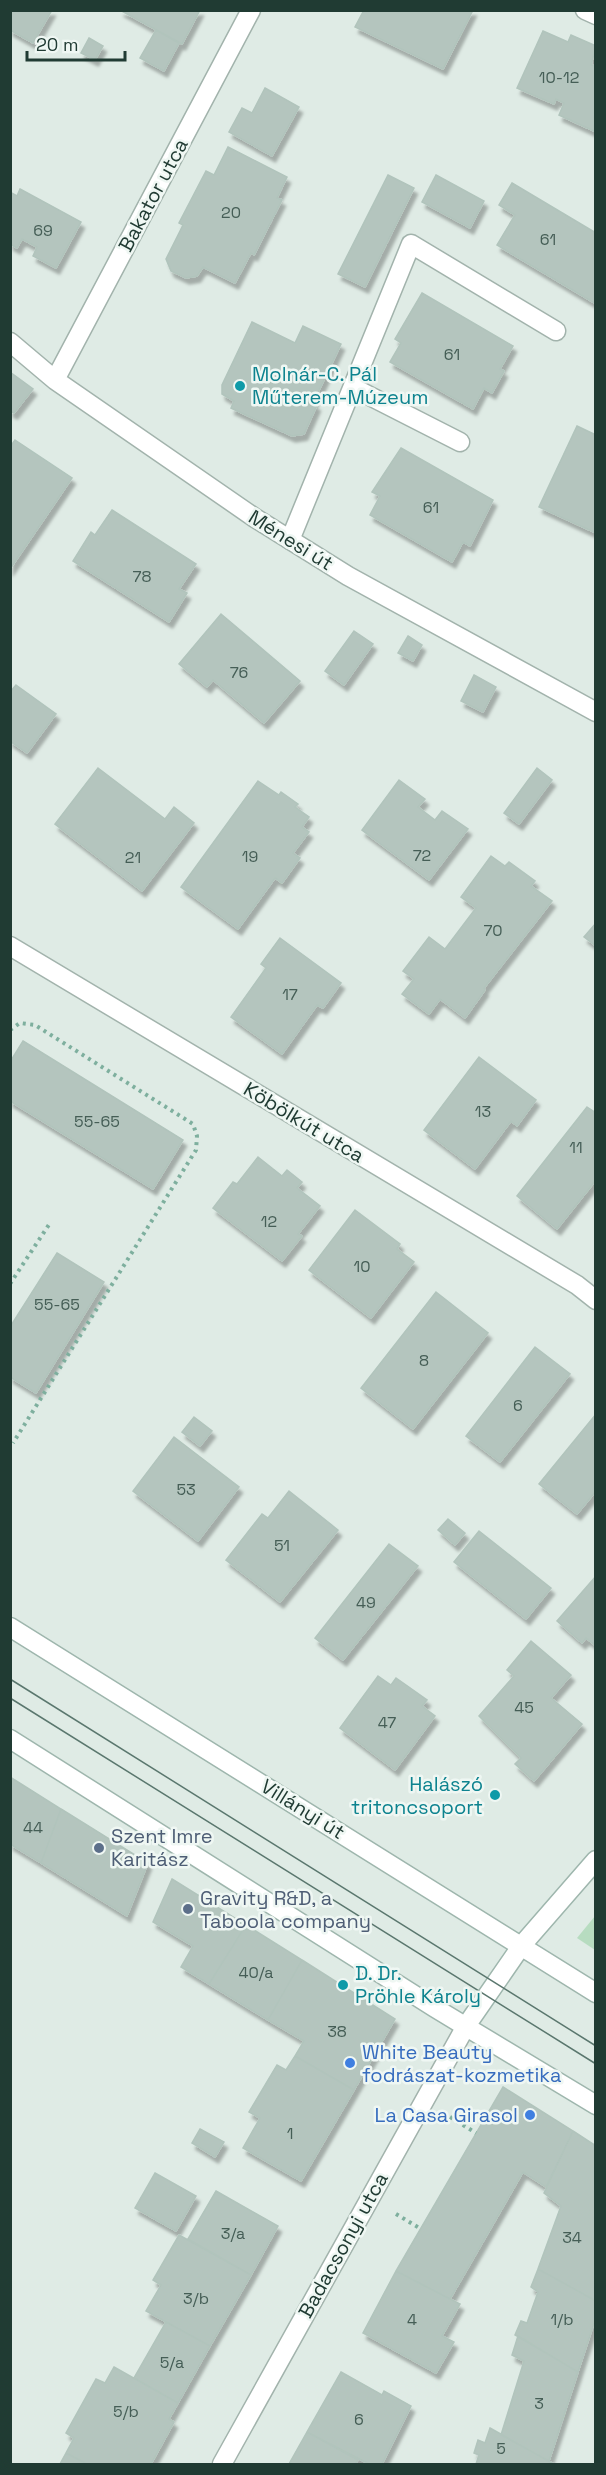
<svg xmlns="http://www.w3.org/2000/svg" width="606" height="2475" font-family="'Space Grotesk',sans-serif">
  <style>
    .green { fill: #b7dcc0 }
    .building { fill: #b4c5be; stroke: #b1c4bc; stroke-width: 1.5; filter: url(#shadow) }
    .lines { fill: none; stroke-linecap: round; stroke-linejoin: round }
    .lane-casing { stroke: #a2b3ac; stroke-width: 21 }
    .street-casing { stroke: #a2b3ac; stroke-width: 21 }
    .secondary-casing { stroke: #9eb6ad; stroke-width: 21 }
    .path { stroke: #7eaf9e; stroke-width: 4; stroke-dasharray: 3 4.5; stroke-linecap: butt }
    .lane { stroke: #fff; stroke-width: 18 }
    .street { stroke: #fff; stroke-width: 18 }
    .secondary { stroke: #fff; stroke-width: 18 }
    .tram { stroke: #5a776e; stroke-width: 1.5 }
    .culture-dot { fill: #0f9aa8; stroke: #eff7f3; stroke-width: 2 }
    .service-dot { fill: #5c6f8a; stroke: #eff7f3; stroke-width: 2 }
    .shop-dot { fill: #3f7fe0; stroke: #eff7f3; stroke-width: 2 }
    .labels { text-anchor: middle; stroke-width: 5; stroke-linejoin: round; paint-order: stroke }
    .number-label { font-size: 16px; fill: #455e56 }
    .street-label { font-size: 20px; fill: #203b33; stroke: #eff7f3 }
    .culture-label { font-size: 20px; fill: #0d838f; stroke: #eff7f3; text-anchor: start }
    .service-label { font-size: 20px; fill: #4e5e75; stroke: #eff7f3; text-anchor: start }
    .shop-label { font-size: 20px; fill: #366cbe; stroke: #eff7f3; text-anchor: start }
  </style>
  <defs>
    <filter id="shadow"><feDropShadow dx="3.5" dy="6" stdDeviation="1.5" flood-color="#0004"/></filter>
  </defs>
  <rect width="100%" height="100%" fill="#dfebe5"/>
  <!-- green -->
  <path class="green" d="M595 1916V1950L577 1938Z"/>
  <!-- building -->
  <path class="building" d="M10 10H52L33 43 10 30Z
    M120 10H200L182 44Z
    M364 10H473L443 69 355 27Z
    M156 30 179 43 164 71 140 58Z
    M543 31 568 42 571 35 596 46 591 65 594 66 596 63 594 131 559 115 564 103 556 99 554 104 517 88Z
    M89 38 103 46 95 60 81 53Z
    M265 88 299 107 272 156 229 132 242 108 252 113Z
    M228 147 287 177 277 198 282 200 254 255 251 253 235 283 203 267 197 276 186 278 171 271 166 259 183 225 179 223 206 171 214 175Z
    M388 175 414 188 365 287 338 274Z
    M436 175 484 201 470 228 422 202Z
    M512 183 596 233V304L497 245 515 215 499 205Z
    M20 189 81 222 56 268 33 256 37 247 22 239 17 248 10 244V192L17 196Z
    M422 293 513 346 500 369 504 371 492 393 484 388 473 409 390 362 401 343 395 339Z
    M252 322 295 343 303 326 341 344 313 403 317 405 304 434 292 436 231 408 234 401 222 394V385Z
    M10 372 33 389 14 413 10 411Z
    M577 426 596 435V533L539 507Z
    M15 440 72 478 10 569V447Z
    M401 448 493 500 470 546 463 542 452 562 370 515 380 496 372 492Z
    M112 510 196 564 179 589 187 593 169 622 73 561 91 532 95 535Z
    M221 614 300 681 264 723 213 680 207 687 179 664Z
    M354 631 373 644 344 685 325 671Z
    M408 636 422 645 413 661 398 653Z
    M474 675 496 687 483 712 461 701Z
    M16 685 56 714 27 753 10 741V692Z
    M98 768 165 819 174 807 194 823 142 891 55 824Z
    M537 768 552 780 519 824 504 813Z
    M399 780 425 799 418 807 435 820 442 811 468 829 429 880 362 830Z
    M258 781 279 795 281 792 298 804 295 807 309 817 302 827 309 832 293 853 300 858 282 883 275 878 238 929 181 887Z
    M491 856 505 866 509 862 535 881 531 886 552 901 484 988 485 990 465 1018 440 999 429 1014 402 994 414 979 403 971 429 937 445 949 476 908 461 897Z
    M596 923V946L584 937Z
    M280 938 341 983 323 1008 317 1005 282 1054 231 1017 266 968 261 964Z
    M23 1041 183 1140 153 1189 10 1101V1062Z
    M479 1057 536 1100 517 1126 511 1121 475 1169 424 1130Z
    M587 1107 596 1113V1180L557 1229 517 1196Z
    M258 1157 282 1176 287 1170 302 1182 297 1188 320 1206 298 1234 302 1236 282 1261 213 1208 233 1182 237 1184Z
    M355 1210 400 1244 397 1249 414 1262 371 1318 309 1270Z
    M57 1253 104 1282 36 1393 10 1377V1327Z
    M436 1292 488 1333 413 1429 361 1388Z
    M535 1347 570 1374 500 1462 466 1436Z
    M596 1414V1491L577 1514 539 1484Z
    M194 1417 212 1431 200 1446 182 1432Z
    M174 1437 239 1487 198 1541 133 1491Z
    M289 1491 338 1530 280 1602 226 1560 262 1514 268 1518Z
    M448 1519 465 1533 455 1545 438 1530Z
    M479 1531 551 1588 526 1619 454 1562Z
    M389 1544 418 1566 343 1660 315 1638Z
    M596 1576V1646L586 1638 582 1643 557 1621Z
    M531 1641 571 1675 551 1698 582 1724 534 1781 515 1764 521 1758 479 1716 514 1676 507 1670Z
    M378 1676 391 1685 396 1678 427 1700 422 1706 435 1716 395 1770 340 1728Z
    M10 1777 61 1809 41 1863 10 1844Z
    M61 1809 148 1863 127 1916 41 1863Z
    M172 1879 246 1925 209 1984 181 1967 193 1946 153 1922Z
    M246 1925 302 1960 268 2020 209 1984Z
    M302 1960 395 2019 354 2090 295 2056 304 2041 268 2020Z
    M295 2056 354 2090 301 2181 243 2148 260 2118 249 2112 277 2065 286 2070Z
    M503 2087 573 2131 546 2187 523 2172 450 2299 396 2271Z
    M200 2129 224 2142 215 2157 192 2143Z
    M573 2131 596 2146V2301L538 2269 561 2206 544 2193Z
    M155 2173 196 2196 176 2231 135 2208Z
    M216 2191 278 2226 251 2275 188 2239Z
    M179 2235 251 2275 210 2346 146 2311 161 2285 153 2280Z
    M538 2269 596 2301V2317L578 2372 515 2335 521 2321 527 2323 538 2292 531 2287Z
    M396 2271 460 2304 442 2336 454 2342 436 2373 363 2333Z
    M166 2322 210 2346 178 2403 134 2378Z
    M518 2336 578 2372 549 2461 501 2435 524 2361 512 2355Z
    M114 2367 178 2403 169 2419 174 2422 151 2464H87L66 2453 74 2438 66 2433 96 2379 105 2383Z
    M341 2372 382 2395 384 2391 411 2406 382 2464H369L307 2432Z
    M490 2428 552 2463 551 2464H476L479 2455 474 2453 478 2440 485 2443Z
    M307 2432 358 2460 355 2464H289Z
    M66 2453 87 2464H60Z"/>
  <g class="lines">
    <defs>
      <path id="lane" d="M354 388 460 442
        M290 540 411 244 556 331"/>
      <path id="street" d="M585 10 596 15
        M10 342 55 380 255 518 348 576 596 712
        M55 380 251 10
        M10 946 577 1285 596 1300
        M222 2464 466 2026"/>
      <path id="secondary" d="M10 1627 596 1993
        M10 1739 435 2008 596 2105
        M466 2026 522 1945 596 1860"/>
    </defs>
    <!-- lane casing -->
    <use href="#lane" class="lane-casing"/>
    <!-- street casing -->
    <use href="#street" class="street-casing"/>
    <!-- secondary casing -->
    <use href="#secondary" class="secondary-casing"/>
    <!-- path -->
    <path class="path" d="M10 1030 20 1023 35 1025 193 1124 197 1136 196 1150 13 1443
      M10 1284 50 1223
      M450 2117 476 2133
      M396 2214 421 2229"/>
    <!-- lane -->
    <use href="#lane" class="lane"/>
    <!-- street -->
    <use href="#street" class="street"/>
    <!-- secondary -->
    <use href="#secondary" class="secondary"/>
    <!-- tram -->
    <path class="tram" d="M10 1679 596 2046
      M10 1698 596 2064"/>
  </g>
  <!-- markers -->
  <g class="culture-dot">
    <circle cx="240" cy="386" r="6"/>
    <circle cx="495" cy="1795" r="6"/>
    <circle cx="343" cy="1985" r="6"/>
  </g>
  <g class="service-dot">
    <circle cx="99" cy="1848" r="6"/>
    <circle cx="188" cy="1909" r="6"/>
  </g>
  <g class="shop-dot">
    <circle cx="350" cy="2063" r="6"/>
    <circle cx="530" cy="2115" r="6"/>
  </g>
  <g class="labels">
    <!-- number labels -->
    <g class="number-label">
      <text x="559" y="83">10-12</text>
      <text x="231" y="218">20</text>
      <text x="43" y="236">69</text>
      <text x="548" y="245">61</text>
      <text x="452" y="360">61</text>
      <text x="431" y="513">61</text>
      <text x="142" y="582">78</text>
      <text x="239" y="678">76</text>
      <text x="422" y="861">72</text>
      <text x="250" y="862">19</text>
      <text x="133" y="863">21</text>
      <text x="493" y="936">70</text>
      <text x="290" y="1000">17</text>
      <text x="483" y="1117">13</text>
      <text x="97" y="1127">55-65</text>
      <text x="576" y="1153">11</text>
      <text x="269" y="1227">12</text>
      <text x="362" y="1272">10</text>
      <text x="57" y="1310">55-65</text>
      <text x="424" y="1366">8</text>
      <text x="518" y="1411">6</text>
      <text x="186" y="1495">53</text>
      <text x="282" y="1551">51</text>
      <text x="366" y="1608">49</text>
      <text x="524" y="1713">45</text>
      <text x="387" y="1728">47</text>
      <text x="33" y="1833">44</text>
      <text x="256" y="1978">40/a</text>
      <text x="337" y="2037">38</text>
      <text x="290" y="2139">1</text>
      <text x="233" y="2239">3/a</text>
      <text x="572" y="2243">34</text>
      <text x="196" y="2304">3/b</text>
      <text x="412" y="2325">4</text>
      <text x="562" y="2325">1/b</text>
      <text x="172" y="2368">5/a</text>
      <text x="539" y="2409">3</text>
      <text x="126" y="2417">5/b</text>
      <text x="359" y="2425">6</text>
      <text x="501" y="2454">5</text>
    </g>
    <!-- street labels -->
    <g class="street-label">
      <text transform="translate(153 195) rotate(-62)" y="7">Bakator utca</text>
      <text transform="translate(291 540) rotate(32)" y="7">Ménesi út</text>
      <text transform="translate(304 1122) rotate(31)" y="7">Köbölkút utca</text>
      <text transform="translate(303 1809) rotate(32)" y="7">Villányi út</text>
      <text transform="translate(343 2245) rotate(-61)" y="7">Badacsonyi utca</text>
    </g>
    <!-- culture labels -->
    <g class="culture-label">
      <text x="252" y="381">Molnár-C. Pál<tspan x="252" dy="23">Műterem-Múzeum</tspan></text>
      <text x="483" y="1791" text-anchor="end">Halászó<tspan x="483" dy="23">tritoncsoport</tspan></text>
      <text x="355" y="1980">D. Dr.<tspan x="355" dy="23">Pröhle Károly</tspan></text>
    </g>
    <!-- service labels -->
    <g class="service-label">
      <text x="111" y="1843">Szent Imre<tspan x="111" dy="23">Karitász</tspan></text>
      <text x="200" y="1905">Gravity R&amp;D, a<tspan x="200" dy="23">Taboola company</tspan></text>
    </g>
    <!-- shop labels -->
    <g class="shop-label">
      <text x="362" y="2059">White Beauty<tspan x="362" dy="23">fodrászat-kozmetika</tspan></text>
      <text x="518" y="2122" text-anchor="end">La Casa Girasol</text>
    </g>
  </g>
  <!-- border -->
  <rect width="606" height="2475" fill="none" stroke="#203b33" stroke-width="24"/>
  <!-- scale -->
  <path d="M27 51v9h98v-9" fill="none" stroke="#203b33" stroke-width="3"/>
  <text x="36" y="51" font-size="18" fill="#203b33" stroke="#eff7f3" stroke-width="4.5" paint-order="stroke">20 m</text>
</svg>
